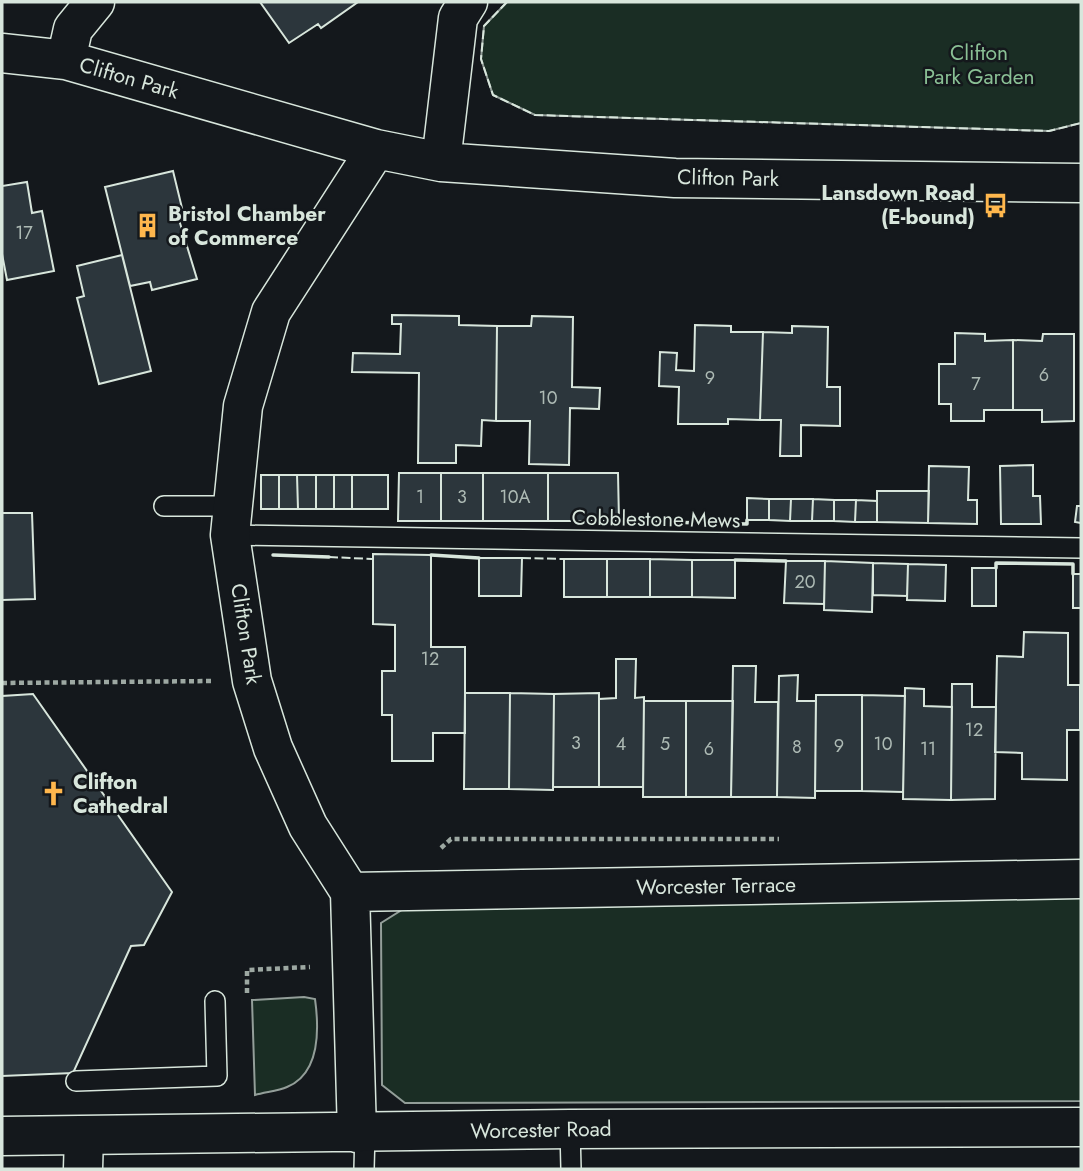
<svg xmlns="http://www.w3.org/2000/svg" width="1083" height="1171" font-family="Jost,sans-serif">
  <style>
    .green { fill: #1a2d24; stroke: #939e99; stroke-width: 2 }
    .building { fill: #2c363c; stroke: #d8e6dc; stroke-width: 2 }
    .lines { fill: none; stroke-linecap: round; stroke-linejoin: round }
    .lane-casing { stroke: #d8e6dc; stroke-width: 22 }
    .street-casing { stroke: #d8e6dc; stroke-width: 41 }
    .path { stroke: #9da8a2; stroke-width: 4.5; stroke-dasharray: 5 3.5; stroke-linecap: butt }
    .lane { stroke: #14181c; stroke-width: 19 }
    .street { stroke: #14181c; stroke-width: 38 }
    .fence { stroke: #d8e6dc; stroke-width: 2; stroke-dasharray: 9 3.5; stroke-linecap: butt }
    .wall { stroke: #d8e6dc; stroke-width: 3.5 }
    .labels { text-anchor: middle; stroke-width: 5; stroke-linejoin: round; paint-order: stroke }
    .number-label { font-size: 18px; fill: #adbab4 }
    .park-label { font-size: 21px; fill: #8ac095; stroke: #14181c }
    .street-label { font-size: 21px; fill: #d8e6dc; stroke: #14181c }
    .poi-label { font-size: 21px; font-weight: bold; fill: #d8e6dc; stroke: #14181c; text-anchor: start }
  </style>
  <rect width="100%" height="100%" fill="#14181c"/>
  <!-- green -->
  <path class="green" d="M507 2H1081V123L1049 131 535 115 493 95 481 59 484 26Z
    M1081 895V1101L405 1103 382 1085 381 923 405 908Z
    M304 997 315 999C319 1028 321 1073 287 1087 278 1091 265 1092 255 1095L252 1000Z"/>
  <!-- building -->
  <path class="building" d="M260 2H358L321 28 318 24 289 43Z
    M173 171 182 208 176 210 197 279 152 290 150 282 130 286 105 187Z
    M27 182 32 213 42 211 54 271 7 280 2 254V186Z
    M122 255 151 371 99 384 77 298 84 296 77 266Z
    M392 315 459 316V325L497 326 496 421 482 420 481 446 456 445V463H418L419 373 352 372 353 353 400 354 401 324H392Z
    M532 316 573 317 572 387 600 388 599 409 570 408 569 465 529 464 530 421H496L497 326H531Z
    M695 325 731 326V332H763L760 420 728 419V424H678L679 387 659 386 660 352 677 353 676 370 694 371Z
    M792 326 828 327 827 387H840V426L801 425V456H780L781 420H760L763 332 792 333Z
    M955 333 985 334V341L1013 340V410H984V421H951V404H939V364H955Z
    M1043 334H1074V421L1042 422V410H1013V340L1042 341Z
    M1033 465V496H1040L1041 524H1001L1000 466Z
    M929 466 969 467 968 500H977V524L928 523Z
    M399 473H441V521H398Z
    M441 473H483V521H441Z
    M483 473H548V521H483Z
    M548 473H618L619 521H548Z
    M261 475H279V509H261Z
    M279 475H297L298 509H279Z
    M297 475H316V509H298Z
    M316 475H334V509H316Z
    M334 475H352V509H334Z
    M352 475H388V509H352Z
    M877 491H929L928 523 877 522Z
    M747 498 769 499V520H747Z
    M769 499H791L790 521 769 520Z
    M791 499H813L812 521H790Z
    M813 499 834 500V521H812Z
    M834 500H856L855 522 834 521Z
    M856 500 877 501V522H855Z
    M1077 506H1081V523L1075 522Z
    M2 513H32L35 599 2 600Z
    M373 554 431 555V647H465V733H433V761H392V715H382V671H395V625L373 624Z
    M479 558H522L521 596H479Z
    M564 559H607V597H564Z
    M607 559H650V597H607Z
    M650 559 692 560V597H650Z
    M692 560H735V598L692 597Z
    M786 561H825L824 604 784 603Z
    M825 561 873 563 872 612 824 610Z
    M873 563 908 564 907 596 873 595Z
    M908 564 946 565 945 601 907 600Z
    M972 568H996V606H972Z
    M1073 574H1081V608H1073Z
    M1024 632 1068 633V685H1080V730H1067V780L1022 779V753L995 752 997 656 1023 657Z
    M616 659H636L635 698 644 697 643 787H599V699L616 698Z
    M733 666H756L755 702H778L777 797H731Z
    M798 675 797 701H816L815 798 777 797 779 676Z
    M952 684H972V707H996L995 799 951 800Z
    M905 688 924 689V706L952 707 951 800 903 799Z
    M465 693H510L509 789H464Z
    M510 693 554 694 553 790 509 789Z
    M599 693V787H553L554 694Z
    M33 694 172 892 144 945 131 946 73 1073 2 1076V696Z
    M816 695H862V791H815Z
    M862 695 905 696 903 792 862 791Z
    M644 701H686V797H643Z
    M686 701H733L731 797H686Z"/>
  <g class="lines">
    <defs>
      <path id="lane" d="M164 506H233
        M230 535 1081 548
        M76 1081 217 1076 215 1001
        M570 1129 571 1169
        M364 1169 365 1132"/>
      <path id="street" d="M2 53 66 60 376 149 441 162 675 178 1081 183
        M66 60 73 29 95 2
        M441 162 458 18 468 2
        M350 892 1081 879
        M357 1133 350 892 308 826 273 748 252 681 230 535 243 406 271 312 376 149
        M2 1136 570 1129 1081 1127
        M83 1169 84 1135"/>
    </defs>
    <!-- lane casing -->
    <use href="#lane" class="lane-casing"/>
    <!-- street casing -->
    <use href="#street" class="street-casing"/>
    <!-- path -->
    <path class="path" d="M2 683 212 681
      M441 848 451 839H779
      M247 993V970L310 967"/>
    <!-- lane -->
    <use href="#lane" class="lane"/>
    <!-- street -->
    <use href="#street" class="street"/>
    <!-- fence -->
    <path class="fence" d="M507 2 484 26 481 59 493 95 535 115 1049 131 1081 123
      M329 557 372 559
      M522 558 564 559"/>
    <!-- wall -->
    <path class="wall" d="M619 521 747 524V520
      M273 555 329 557
      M431 555 479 558
      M735 560 786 561
      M996 568V563L1073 564V574"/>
  </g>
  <!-- icons -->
  <defs>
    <symbol id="bus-bare" viewBox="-9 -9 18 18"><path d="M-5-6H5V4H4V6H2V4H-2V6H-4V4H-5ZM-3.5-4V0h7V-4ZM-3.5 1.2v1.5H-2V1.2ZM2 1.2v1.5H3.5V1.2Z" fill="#ffb74d" stroke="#14181c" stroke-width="2.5" paint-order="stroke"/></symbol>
    <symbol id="building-bare" viewBox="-9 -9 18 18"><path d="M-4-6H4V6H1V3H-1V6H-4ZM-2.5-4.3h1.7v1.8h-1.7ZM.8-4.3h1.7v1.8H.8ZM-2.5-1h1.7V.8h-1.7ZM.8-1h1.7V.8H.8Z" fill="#ffb74d" stroke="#14181c" stroke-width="2.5" paint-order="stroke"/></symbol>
    <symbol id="church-bare" viewBox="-9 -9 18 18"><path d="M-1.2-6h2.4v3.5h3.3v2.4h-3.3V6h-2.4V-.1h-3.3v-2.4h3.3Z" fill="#ffb74d" stroke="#14181c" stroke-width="2.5" paint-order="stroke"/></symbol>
  </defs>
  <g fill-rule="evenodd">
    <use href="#bus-bare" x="978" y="188" width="35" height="35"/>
    <use href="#building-bare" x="130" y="208" width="35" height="35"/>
    <use href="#church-bare" x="36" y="776" width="35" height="35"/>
  </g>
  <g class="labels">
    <!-- number labels -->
    <g class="number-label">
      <text x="24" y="239">17</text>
      <text x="1044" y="381">6</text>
      <text x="710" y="384">9</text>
      <text x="976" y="390">7</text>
      <text x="548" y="404">10</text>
      <text x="420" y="503">1</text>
      <text x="462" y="503">3</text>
      <text x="515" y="503">10A</text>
      <text x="805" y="588">20</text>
      <text x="430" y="665">12</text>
      <text x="974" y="736">12</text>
      <text x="576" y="749">3</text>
      <text x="621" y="750">4</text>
      <text x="665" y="750">5</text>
      <text x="883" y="750">10</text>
      <text x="839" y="752">9</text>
      <text x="797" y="753">8</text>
      <text x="709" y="755">6</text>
      <text x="928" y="755">11</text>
    </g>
    <!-- park labels -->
    <g class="park-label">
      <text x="979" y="60">Clifton<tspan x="979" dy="24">Park Garden</tspan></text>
    </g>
    <!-- street labels -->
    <g class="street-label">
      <text transform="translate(129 78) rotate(16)" y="7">Clifton Park</text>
      <text transform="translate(728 178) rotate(1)" y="7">Clifton Park</text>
      <text transform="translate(656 519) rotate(1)" y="7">Cobblestone Mews</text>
      <text transform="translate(246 634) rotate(81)" y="7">Clifton Park</text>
      <text transform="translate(716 886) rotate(-1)" y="7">Worcester Terrace</text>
      <text transform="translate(541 1130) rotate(-1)" y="7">Worcester Road</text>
    </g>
    <!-- poi labels -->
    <g class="poi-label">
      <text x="975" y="200" text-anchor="end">Lansdown Road<tspan x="975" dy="24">(E-bound)</tspan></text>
      <text x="168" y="221">Bristol Chamber<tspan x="168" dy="24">of Commerce</tspan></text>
      <text x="73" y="789">Clifton<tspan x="73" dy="24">Cathedral</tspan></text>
    </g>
  </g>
  <!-- border -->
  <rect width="1083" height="1171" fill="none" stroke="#d8e6dc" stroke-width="7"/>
</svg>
